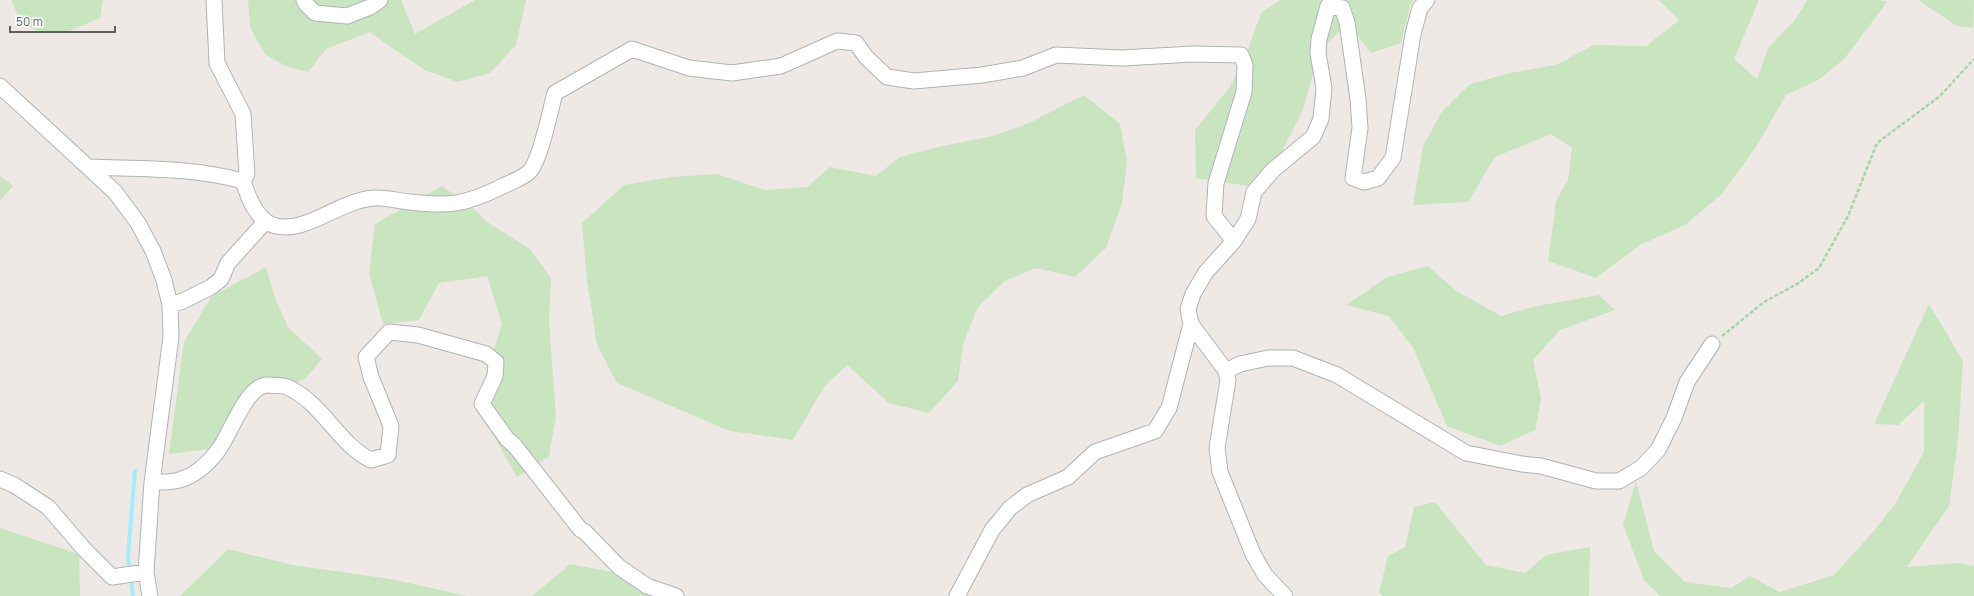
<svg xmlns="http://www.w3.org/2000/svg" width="1974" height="596" font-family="Manrope,sans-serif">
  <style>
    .green { fill: #c9e5c0 }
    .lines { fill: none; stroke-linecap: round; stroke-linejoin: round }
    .stream { stroke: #a4ecfd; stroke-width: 4 }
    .minor-casing { stroke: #afb3b6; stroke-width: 17 }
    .path { stroke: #a4d7a5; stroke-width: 2.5; stroke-dasharray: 4 2; stroke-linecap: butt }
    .minor { stroke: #fff; stroke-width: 15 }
  </style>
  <rect width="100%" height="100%" fill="#eee9e4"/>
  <!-- green -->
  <path class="green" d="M11 0H103L100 18 64 33 38 31 21 22Z
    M248 0H401L415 34 475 0H526L516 45 490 73 458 82 424 70 370 32 326 49 308 72 288 67 266 55 250 28Z
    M1281 0H1414L1411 3 1401 43 1371 53 1348 23 1319 51 1303 110 1281 153 1249 186 1196 178 1195 130 1229 88 1244 60 1261 13Z
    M1656 0H1759L1734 59 1757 79 1768 48 1795 20 1807 0H1880L1887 2 1845 58 1820 79 1786 95 1756 147 1722 194 1685 225 1640 245 1596 278 1548 261 1556 201 1568 180 1572 148 1551 134 1495 157 1468 202 1413 205 1423 146 1441 113 1470 84 1510 73 1556 65 1594 45 1646 46 1679 20 1660 1Z
    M1918 0H1974L1973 28 1957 26Z
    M1084 95 1120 124 1127 161 1122 203 1106 248 1075 277 1036 268 1005 281 978 307 963 344 958 381 929 413 889 403 847 365 824 387 793 440 730 431 617 383 597 345 587 281 582 223 624 185 671 177 717 174 765 190 807 187 830 167 876 176 900 157 938 147 993 136 1029 123Z
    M0 176 13 186 0 201Z
    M442 186 476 211 490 224 530 249 551 278 549 321 556 416 549 456 517 477 489 427 485 377 502 324 487 276 439 283 419 320 383 324 369 274 375 224Z
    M1428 266 1455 290 1501 316 1537 306 1599 295 1615 310 1560 330 1533 360 1541 399 1535 430 1500 446 1447 426 1413 348 1389 316 1346 305 1387 277Z
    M266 267 275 298 288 327 322 359 305 379 249 400 225 447 169 454 184 342 211 297Z
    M1929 304 1963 361 1958 441 1949 506 1907 567 1958 563 1974 566V596H1660L1644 580 1623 525 1636 481 1654 551 1685 582 1731 588 1750 576 1780 592 1834 575 1873 532 1895 504 1924 452V401L1898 425 1874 424Z
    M1435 502 1486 565 1525 573 1546 555 1590 547 1589 596H1383L1379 592 1388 556 1405 547 1414 507Z
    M0 528 79 554 80 596H0Z
    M228 549 293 565 391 579 467 596H180Z
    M570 564 617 573 672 596H532Z"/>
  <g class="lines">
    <!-- stream -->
    <path class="stream" d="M130 570 128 556 135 471
      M131 577 133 596"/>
    <defs>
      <path id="minor" d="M214 0 217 63 243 114 247 174 243 181
        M304 0 306 4 315 13 347 16 370 7 380 0
        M0 86 115 192 138 223 153 251 164 280 170 305 171 337 152 482 146 572 150 596
        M90 167C141 169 192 167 243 181
        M243 181C248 197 257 222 276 226 307 233 341 200 374 198 385 197 398 201 410 202 450 207 467 204 503 186 511 182 525 177 530 171 541 158 550 111 555 93L632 49 689 68 732 73 781 66 837 41 856 43 866 57 887 77 914 81 982 75 1023 68 1056 55 1122 58 1193 54 1241 55 1245 65 1244 92 1216 183 1214 216 1234 241
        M170 305 183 301 211 287 221 279 228 263 265 222
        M1191 324 1226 371 1228 380 1217 448 1220 472 1253 554 1265 575 1285 596
        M1226 371 1240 364 1268 358H1293L1337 375 1466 453 1522 464 1541 466 1596 481H1619L1641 468 1658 450 1674 418 1687 382 1712 344
        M0 479 14 485 48 507 84 549 112 577 146 572
        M152 482C162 482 173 483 182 479 196 475 211 461 219 449 231 433 247 383 269 385 275 386 282 385 287 387 322 402 339 445 371 460L388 455 391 426 371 377 366 357 389 332 418 335 486 354 496 362 495 376 482 404 507 439 515 446 580 529 585 532 619 567 647 586 676 596
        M957 596 992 530 1010 508 1027 495 1068 477 1095 452 1155 431 1169 408 1191 324 1188 309 1193 294 1206 272 1234 241 1248 219 1254 192 1273 170 1313 137 1321 119 1324 88 1318 53 1319 39 1328 6 1342 8 1347 22 1358 99 1360 128 1353 178 1364 182 1378 178 1393 158 1413 34 1420 8 1427 0"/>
    </defs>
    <!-- minor casing -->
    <use href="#minor" class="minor-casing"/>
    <!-- path -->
    <path class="path" d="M1722 336 1764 302 1797 284 1819 268 1848 216 1877 143 1940 96 1974 59"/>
    <!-- minor -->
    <use href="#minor" class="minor"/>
  </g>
  <!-- scale -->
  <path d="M10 26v6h105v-6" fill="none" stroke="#5c6164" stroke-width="2"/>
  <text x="16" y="26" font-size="12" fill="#5c6164" stroke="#ffffff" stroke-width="3" paint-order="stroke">50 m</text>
</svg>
